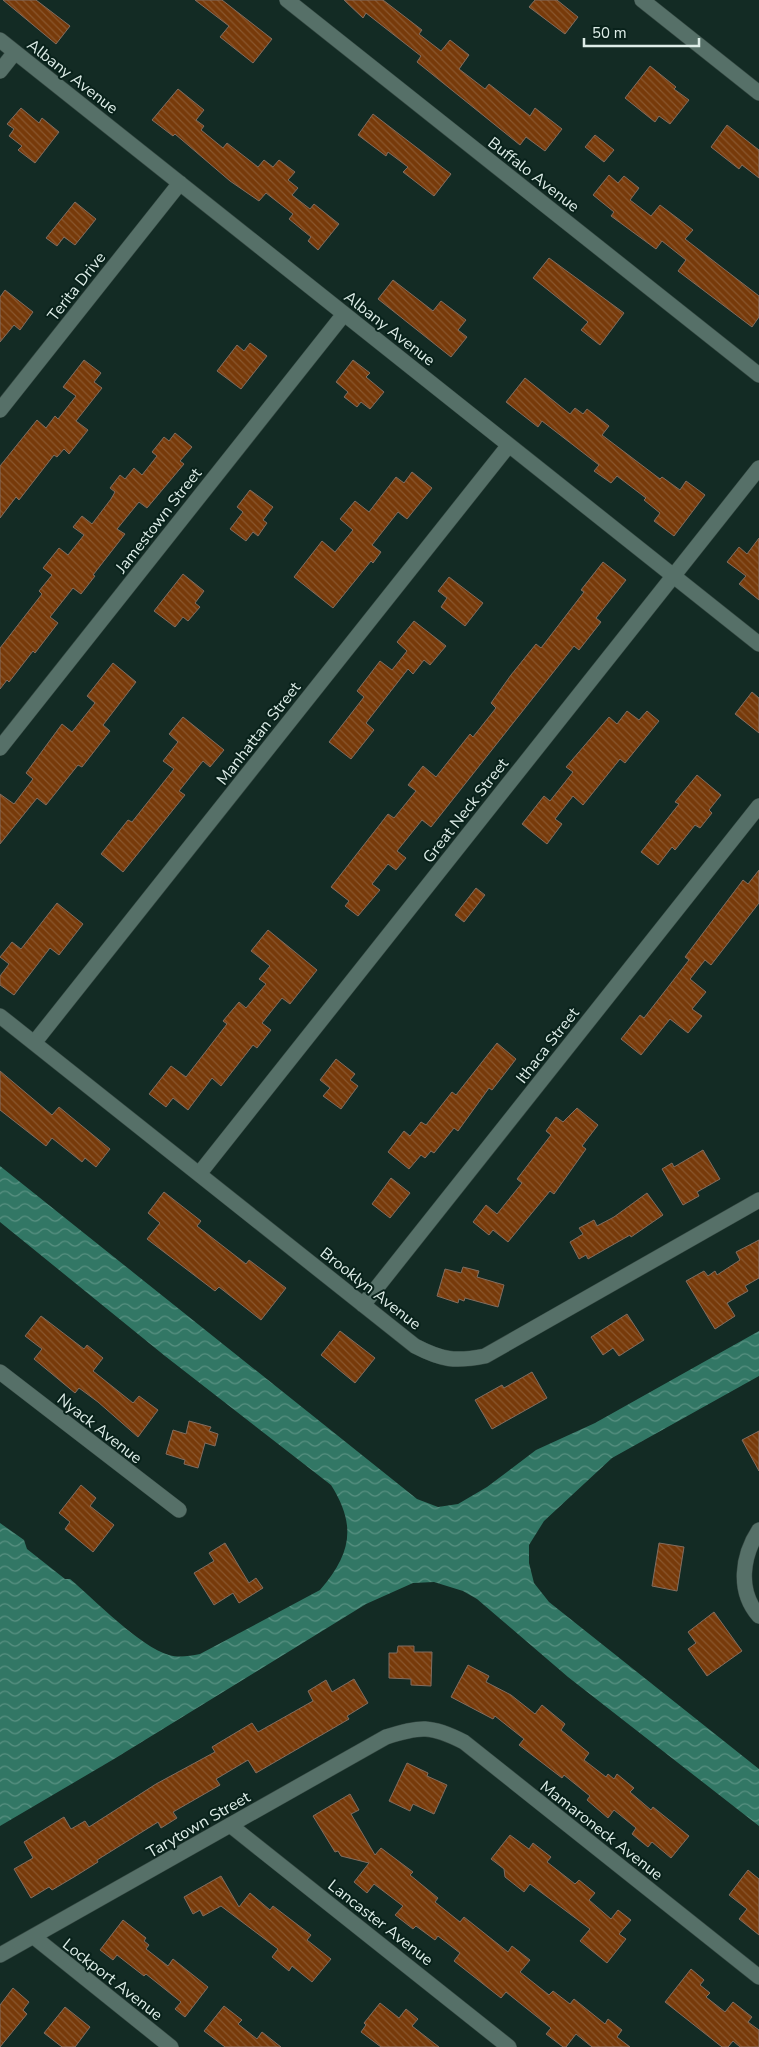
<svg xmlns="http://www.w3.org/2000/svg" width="759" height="2047" font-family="'Nunito Sans',sans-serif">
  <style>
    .water { fill: url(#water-waves) }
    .building { fill: url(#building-back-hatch); stroke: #826d60 }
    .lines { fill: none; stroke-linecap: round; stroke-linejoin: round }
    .street-casing { stroke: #354842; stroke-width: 16 }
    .street { stroke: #567068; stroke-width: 15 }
    .labels { text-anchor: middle; stroke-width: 4; stroke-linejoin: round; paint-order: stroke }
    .street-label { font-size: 16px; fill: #deede8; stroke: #09221b }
  </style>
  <defs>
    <pattern id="water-waves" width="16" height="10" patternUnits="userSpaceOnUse" patternTransform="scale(1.25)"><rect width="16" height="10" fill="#327765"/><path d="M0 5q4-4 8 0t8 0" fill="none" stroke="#599182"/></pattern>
    <pattern id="building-back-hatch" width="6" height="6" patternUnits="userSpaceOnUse" patternTransform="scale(1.25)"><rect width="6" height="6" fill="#773a0a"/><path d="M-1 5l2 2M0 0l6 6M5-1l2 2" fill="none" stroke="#8a572e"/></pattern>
  </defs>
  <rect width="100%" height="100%" fill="#132b24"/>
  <!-- water -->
  <path class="water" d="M0 1166 417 1499 438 1507 458 1504 487 1487 536 1450 595 1423 759 1331V1376L612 1458 544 1521 529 1545V1563L534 1583 549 1602 759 1769V1826L568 1677 477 1599 463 1591 434 1582 413 1583 366 1604 114 1759 0 1826V1523L24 1540 27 1549 65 1579H70C94 1599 140 1647 169 1655 179 1658 189 1656 200 1654L320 1590C351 1554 357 1526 331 1485L165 1356 0 1222Z"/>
  <!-- building -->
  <path class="building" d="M3 0H36L70 26 56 44Z
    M195 0H222L272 39 253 63 220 37 229 26Z
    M344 0H383L422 30 419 34 441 51 450 40 469 55 459 69 485 89 489 84 530 116 535 108 562 129 545 151 526 137 520 145 417 62 421 56 366 13 363 18Z
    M535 0H557L578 17 565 34 529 7Z
    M650 66 676 87 674 89 689 100 670 124 659 116 655 122 625 98Z
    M178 89 204 110 196 120 204 126 201 130 223 148 227 143 258 167 264 160 273 167 279 160 295 172 288 180 298 188 292 195 310 209 314 204 339 224 318 250 308 241 311 237 289 219 293 214 266 193 259 201 230 181 175 134 173 136 152 120Z
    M21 108 39 123 42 118 59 132 35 163 18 150 22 146 9 136 14 129 7 124Z
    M373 114 451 174 434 196 403 172 408 167 388 152 386 156 358 135Z
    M727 125 759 150V178L742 165 739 169 711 147Z
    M595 135 614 150 604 162 585 147Z
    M609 175 618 183 624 176 639 188 630 200 651 216 660 205 693 230 685 239 759 296V317L752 327 678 271 686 260 662 241 656 249 611 216 614 212 593 195Z
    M75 202 96 219 75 245 64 237 57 246 46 238Z
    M549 258 624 313 600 345 581 330 588 322 533 278Z
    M393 280 433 311 441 301 466 320 458 330 467 337 451 357 378 299Z
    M5 290 33 312 20 330 14 325 0 342V297Z
    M250 343 267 356 241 389 217 371 237 345 244 351Z
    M84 360 101 373 94 382 102 388 76 421 88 430 69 454 64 449 57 457 54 455 19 500 16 497 0 518V466L37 420 46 428 55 416 58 419 76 396 63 387Z
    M353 360 370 373 366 377 384 392 370 409 361 402 357 407 344 397 348 392 336 382Z
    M525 378 570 414 575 408 583 414 587 409 609 426 602 435 660 479 662 477 680 490 686 481 705 495 674 536 654 521 660 513 644 500 646 498 617 476 611 483 594 471 599 465 542 421 538 427 506 402Z
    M175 433 192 447 180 461 184 464 147 508 139 502 117 529 125 534 93 575 95 576 81 594 73 588 50 617 58 623 35 653 33 651 9 682 7 680 0 689V648L42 594 39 591 52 575 43 568 59 548 68 555 84 535 73 527 82 516 92 524 111 499 115 492 110 488 120 475 125 479 134 468 142 475 157 456 152 452 164 437 169 441Z
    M412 472 432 488 407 519 398 512 372 545 381 552 373 563 371 561 333 608 294 577 322 541 335 552 353 530 340 519 355 501 369 512 396 477 404 483Z
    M250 490 273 507 263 520 267 523 258 536 253 532 246 541 230 529 243 512 237 507Z
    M759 538V600L739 584 746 576 727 562 739 547 747 554Z
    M603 562 626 580 596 618 601 622 579 650 574 646 431 827 422 820 397 851 406 858 396 870 388 864 372 884 380 890 358 916 345 906 349 901 331 887 388 814 394 818 416 791 408 785 423 766 436 777 470 734 473 737 496 708 491 703 511 675 536 644 541 648 584 592 581 590Z
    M183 574 204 591 195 603 200 607 188 621 183 617 175 627 154 611Z
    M449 577 483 603 465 626 441 607 447 598 438 591Z
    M414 621 446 646 430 665 424 660 413 674 408 669 366 723 374 730 351 759 329 742 364 697 357 691 380 661 392 670 407 651 397 642Z
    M113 663 136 682 103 725 110 731 82 767 78 765 46 805 37 798 0 844V794L14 804 33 779 26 773 62 724 72 732 95 703 87 696Z
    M752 692 759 698V733L735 714Z
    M627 711 639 720 647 711 659 721 625 763 620 759 583 805 573 796 555 819 562 824 547 844 522 824 544 796 550 801 573 772 566 767 609 717 617 724Z
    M183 717 224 750 210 767 203 761 179 791 185 795 123 872 101 854 128 820 132 822 174 769 163 761 178 742 169 734Z
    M697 775 721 795 709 810 712 813 700 828 695 825 675 850 672 847 658 865 641 852 679 804 675 802Z
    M759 870V903L711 965 705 960 690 979 706 992 692 1009 702 1016 688 1033 670 1019 641 1055 621 1039 640 1015 644 1018 689 960 685 957 743 880 748 884Z
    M476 888 485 895 464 922 455 915Z
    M57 903 83 924 59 955 50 948 14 995 0 985V976L9 964 0 957 12 942 21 949Z
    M268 930 317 970 290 1004 282 998 262 1023 271 1030 257 1048 253 1045 221 1086 212 1078 188 1110 173 1098 166 1107 149 1094 171 1066 186 1077 227 1024 223 1021 239 1002 246 1008 266 984 259 979 270 966 251 951Z
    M497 1043 516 1059 492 1090 489 1088 458 1131 454 1128 434 1153 431 1151 425 1158 421 1155 409 1169 388 1152 404 1131 410 1136 421 1122 426 1125 452 1092 456 1095Z
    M336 1059 355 1074 350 1080 358 1086 341 1109 323 1096 330 1088 320 1080Z
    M0 1071 52 1115 59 1107 110 1149 96 1167 85 1158 82 1162 52 1138 46 1146 0 1110Z
    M577 1108 598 1125 582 1146 586 1149 554 1194 550 1191 508 1242 493 1230 489 1235 473 1222 486 1205 497 1214 522 1183 517 1179 551 1135 546 1131 556 1117 563 1122Z
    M703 1150 720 1179 697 1192 699 1196 683 1205 662 1169 672 1163 674 1167Z
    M391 1178 410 1193 390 1218 372 1204Z
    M164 1192 201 1221 197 1226 246 1264 249 1260 286 1288 261 1320 219 1287 215 1291 147 1239 160 1223 148 1213Z
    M647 1193 663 1215 631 1237 630 1235 588 1259 586 1255 579 1259 570 1242 583 1234 579 1228 594 1220 597 1226 614 1217Z
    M759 1240V1278L745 1286 748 1291 727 1303 735 1316 715 1329 686 1281 704 1271 708 1276 715 1271 717 1275 740 1260 736 1252Z
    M463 1267 479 1271 477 1277 504 1285 498 1307 465 1298 464 1301 459 1299 458 1303 437 1296 445 1269 461 1273Z
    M627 1314 644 1340 619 1356 613 1348 603 1355 591 1337Z
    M41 1316 84 1349 87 1345 103 1358 93 1371 133 1403 139 1396 158 1410 138 1437 98 1402 79 1388 75 1393 34 1359 42 1349 25 1336Z
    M340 1331 375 1358 355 1383 321 1355Z
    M532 1372 547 1398 492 1429 475 1400 502 1385 504 1388Z
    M189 1421 211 1427 209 1431 218 1434 215 1446 205 1443 198 1468 184 1464 185 1460 166 1454 173 1430 186 1434Z
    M759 1431V1471L742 1440Z
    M81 1485 96 1498 90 1506 114 1525 93 1552 65 1529 70 1522 59 1513Z
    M225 1543 249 1583 256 1578 263 1588 239 1603 233 1593 214 1605 194 1573 214 1561 209 1553Z
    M659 1543 684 1547 677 1591 652 1586Z
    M714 1612 742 1651 707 1676 688 1649 696 1643 688 1632Z
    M398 1646H414V1652H432L431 1686 411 1685V1679L389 1678V1653H397Z
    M468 1665 489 1676 486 1682 511 1695 535 1714 542 1705 565 1724 561 1730 589 1753 584 1760 606 1777 608 1774 614 1779 617 1774 634 1788 630 1792 651 1810 653 1807 689 1836 671 1858 652 1842 648 1847 632 1834 636 1828 614 1810 608 1818 587 1800 590 1796 564 1775 562 1778 519 1745 524 1739 495 1716 493 1719 451 1697Z
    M354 1679 368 1703 347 1716 349 1719 256 1773 248 1760 216 1779 220 1785 173 1812 177 1818 161 1828 158 1822 97 1860 98 1862 74 1877 52 1890 49 1887 31 1898 14 1869 33 1858 24 1842 64 1817 71 1829 85 1821 89 1827 156 1784 215 1752 212 1747 252 1723 258 1732 313 1701 308 1691 326 1680 332 1692Z
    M407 1763 428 1773 427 1776 447 1785 434 1814 413 1804 410 1811 389 1801Z
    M350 1794 359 1810 351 1814 375 1855 381 1848 413 1872 410 1875 438 1898 435 1902 460 1922 464 1917 508 1952 512 1946 530 1960 520 1972 549 1995 553 1991 570 2004 574 1999 605 2024 608 2019 622 2030 617 2037 630 2047H592L576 2034 566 2047H563L546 2034 551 2028 506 1992 501 1998 454 1961 460 1953 438 1936 435 1940 416 1926 413 1929 395 1915 403 1906 374 1884 367 1893 354 1882 369 1863 341 1856 338 1851 335 1852 313 1816Z
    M510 1835 529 1849 533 1843 551 1857 547 1862 575 1884 579 1880 595 1893 589 1900 611 1919 618 1910 631 1920 619 1934 626 1939 607 1963 580 1941 590 1929 530 1884 524 1892 505 1877 504 1869 491 1859Z
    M748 1870 759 1879V1935L739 1919 747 1909 729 1895Z
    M221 1876 239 1907 250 1893 270 1910 273 1906 311 1935 307 1940 331 1959 312 1982 292 1966 289 1971 272 1957 278 1949 221 1906 203 1916 200 1910 193 1914 184 1897Z
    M123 1920 146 1938 144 1941 149 1945 146 1949 168 1966 173 1959 208 1987 185 2017 175 2009 181 2002 146 1974 144 1976 117 1955 113 1960 100 1950Z
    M691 1969 704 1980 700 1985 710 1993 706 1997 725 2012 733 2002 752 2017 748 2022 759 2030V2047H740L733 2041 728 2047H722L665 2002Z
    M13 1988 29 2002 23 2010 27 2014 0 2047V2005Z
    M380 2003 399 2018 406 2009 418 2019 412 2026 439 2047H381L361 2032 366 2025 364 2023Z
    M224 2006 242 2020 238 2024 257 2039 262 2032 281 2047H225L204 2031Z
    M65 2007 90 2027 75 2047H62L44 2033Z"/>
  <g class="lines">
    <defs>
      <path id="street" d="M287 0 759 375
        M642 0 759 93
        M0 40 759 644
        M0 71 15 52
        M0 410 180 183
        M0 748 344 314
        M0 1016 415 1346C442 1360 455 1362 485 1356L759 1200
        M34 1043 509 445
        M199 1174 759 468
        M363 1305 759 806
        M0 1372 179 1510
        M759 1530C742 1556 737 1591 759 1616
        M230 1825 509 2047
        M34 1937 171 2047
        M0 1955 386 1737C420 1726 431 1725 464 1742L759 1977"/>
    </defs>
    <!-- street casing -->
    <use href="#street" class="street-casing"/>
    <!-- street -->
    <use href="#street" class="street"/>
  </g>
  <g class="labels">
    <!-- street labels -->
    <g class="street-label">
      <text transform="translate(73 76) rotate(38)" y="6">Albany Avenue</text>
      <text transform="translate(534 174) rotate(38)" y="6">Buffalo Avenue</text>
      <text transform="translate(76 286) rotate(-52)" y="6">Terita Drive</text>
      <text transform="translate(390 328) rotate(38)" y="6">Albany Avenue</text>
      <text transform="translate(158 520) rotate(-52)" y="6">Jamestown Street</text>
      <text transform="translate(258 733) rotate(-52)" y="6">Manhattan Street</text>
      <text transform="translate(465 810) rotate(-52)" y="6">Great Neck Street</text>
      <text transform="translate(547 1045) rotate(-52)" y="6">Ithaca Street</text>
      <text transform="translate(371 1288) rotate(38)" y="6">Brooklyn Avenue</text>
      <text transform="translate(100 1428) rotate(38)" y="6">Nyack Avenue</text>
      <text transform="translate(198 1824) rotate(-30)" y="6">Tarytown Street</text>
      <text transform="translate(602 1830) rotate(38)" y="6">Mamaroneck Avenue</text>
      <text transform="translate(381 1922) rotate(38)" y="6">Lancaster Avenue</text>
      <text transform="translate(113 1979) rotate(38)" y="6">Lockport Avenue</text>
    </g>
  </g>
  <!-- scale -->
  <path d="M584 38v8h115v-8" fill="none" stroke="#deede8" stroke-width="2.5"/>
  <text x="592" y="38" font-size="15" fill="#deede8" stroke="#09221b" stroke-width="4" paint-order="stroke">50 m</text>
</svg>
